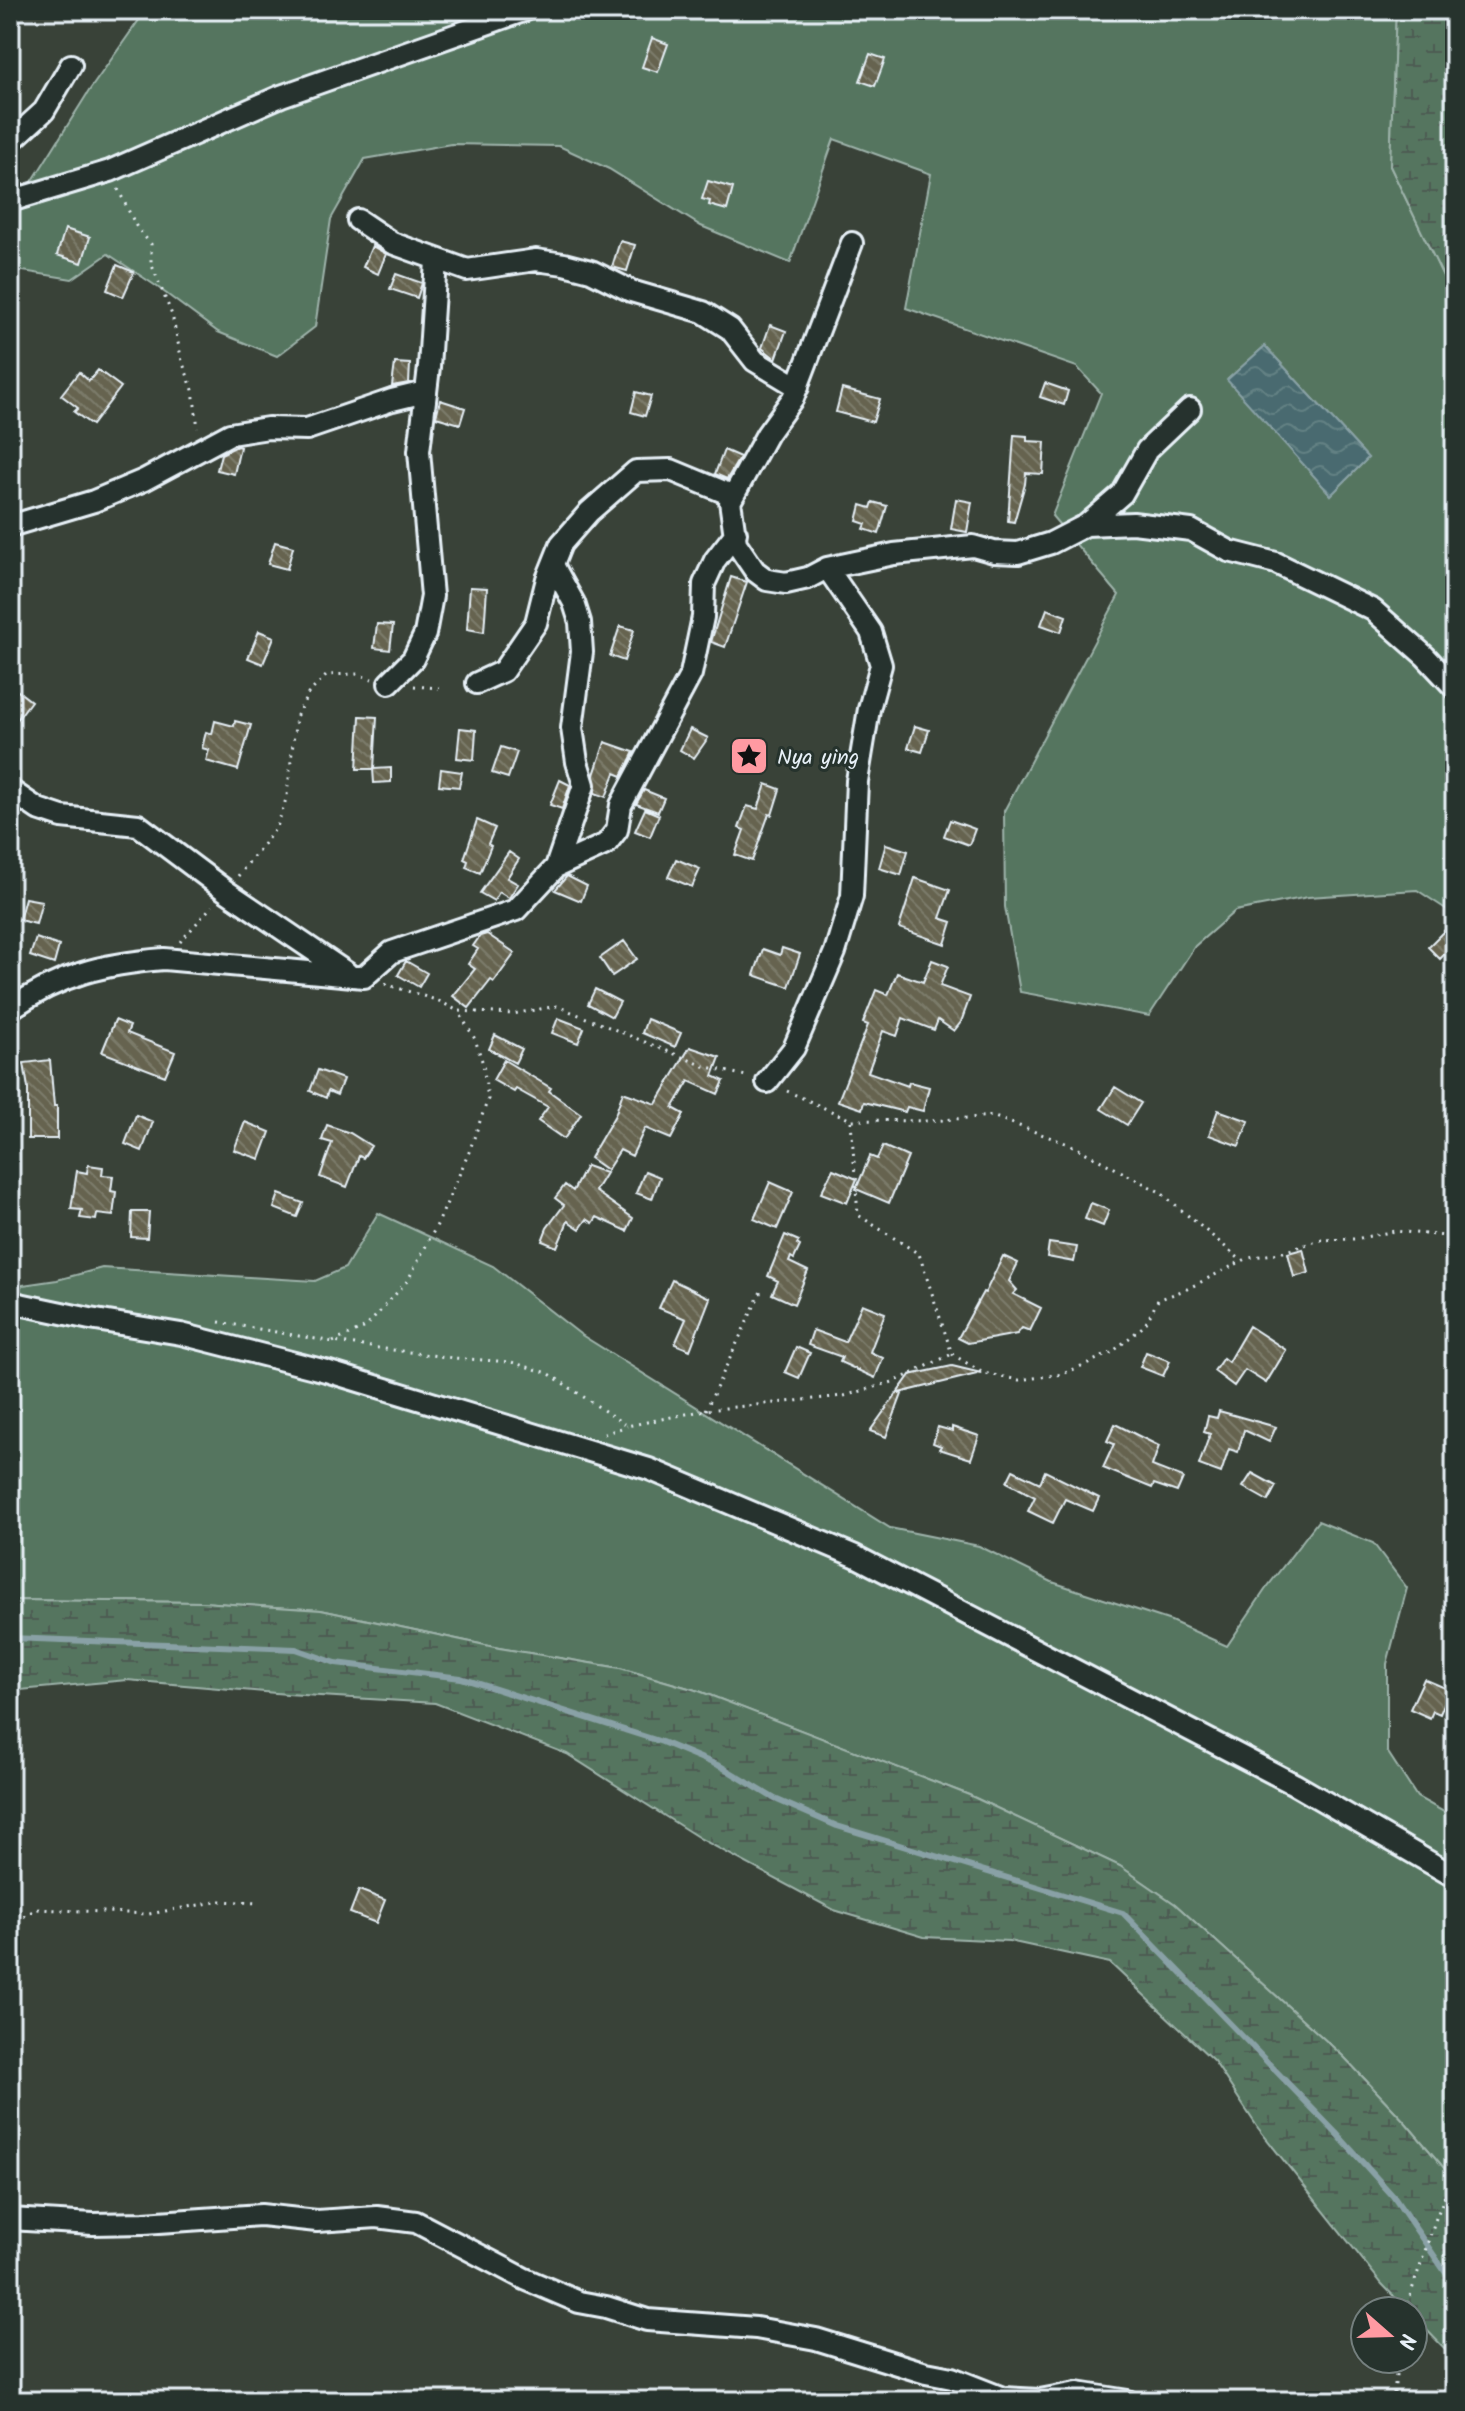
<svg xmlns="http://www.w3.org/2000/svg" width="1465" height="2411" font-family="Kalam,sans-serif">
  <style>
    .grass { fill: #55755e; stroke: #9eb3ab; stroke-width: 2; fill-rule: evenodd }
    .wetland { fill: url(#wetland-marsh); stroke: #9eb3ab; stroke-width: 2 }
    .water { fill: url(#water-waves); stroke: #89a1a6; stroke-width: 2 }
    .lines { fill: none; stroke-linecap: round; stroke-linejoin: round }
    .stream { stroke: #89a1a6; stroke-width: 6 }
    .building { fill: url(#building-back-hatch); stroke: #e8f1f8; stroke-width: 2 }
    .street-casing { stroke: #e8f1f8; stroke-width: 26 }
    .path { stroke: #e8f1f8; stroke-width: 3; stroke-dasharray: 2 6; stroke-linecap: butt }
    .street { stroke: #26332d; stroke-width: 20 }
    .labels { text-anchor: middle; stroke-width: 6; stroke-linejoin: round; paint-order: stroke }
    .poi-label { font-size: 22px; fill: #e8f1f8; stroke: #26332d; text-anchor: start }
  </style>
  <defs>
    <pattern id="wetland-marsh" width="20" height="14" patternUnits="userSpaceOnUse" patternTransform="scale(2)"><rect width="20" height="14" fill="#55755e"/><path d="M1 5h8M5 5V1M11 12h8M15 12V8" fill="none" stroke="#4d5c53"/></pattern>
    <pattern id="water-waves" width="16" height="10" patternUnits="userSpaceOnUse" patternTransform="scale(2)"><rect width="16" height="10" fill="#496b6f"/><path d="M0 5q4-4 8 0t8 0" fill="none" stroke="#638184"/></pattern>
    <pattern id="building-back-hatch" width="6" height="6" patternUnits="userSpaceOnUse" patternTransform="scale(2)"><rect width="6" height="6" fill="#666450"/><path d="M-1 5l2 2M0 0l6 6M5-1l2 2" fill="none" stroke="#7c7b6a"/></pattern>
  </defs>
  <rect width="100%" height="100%" fill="#394238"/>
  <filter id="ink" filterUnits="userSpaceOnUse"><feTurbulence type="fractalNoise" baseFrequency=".0125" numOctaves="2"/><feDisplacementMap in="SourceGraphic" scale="16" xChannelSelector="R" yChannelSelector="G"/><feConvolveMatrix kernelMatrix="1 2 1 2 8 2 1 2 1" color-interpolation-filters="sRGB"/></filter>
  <g filter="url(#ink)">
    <!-- grass -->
    <path class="grass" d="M146 10H1396L1390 166 1455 301V915L1417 890 1308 897 1235 911 1195 946 1149 1016 1020 992 1005 907 1004 811 1119 595 1052 516 1101 393 1077 367 906 308 931 174 834 139 790 263 701 226 609 169 559 146 451 144 365 159 331 219 315 327 277 356 218 332 156 286 108 254 72 279 10 269V217L89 91ZM1265 346 1368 458 1331 495 1228 379Z
      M378 1213 493 1266 580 1334 890 1528 979 1546 1052 1582 1171 1621 1227 1646 1265 1590 1318 1521 1373 1543 1407 1588 1387 1664V1751L1417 1797 1455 1818V2181L1405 2122 1344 2057 1175 1904 1120 1866 969 1795 699 1691 620 1668 499 1648 321 1610 202 1602 10 1600V1291L23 1285 57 1280 102 1268 315 1281 345 1268Z"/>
    <!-- wetland -->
    <path class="wetland" d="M1396 10H1455V301L1390 166Z
      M10 1600 202 1602 321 1610 499 1648 620 1668 699 1691 969 1795 1120 1866 1175 1904 1344 2057 1405 2122 1455 2181V2359L1413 2316V2311H1408L1382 2284 1258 2128 1214 2061 1110 1963 1009 1941 924 1937 834 1910 701 1839 567 1754 435 1703 287 1694 127 1680 10 1691Z"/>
    <!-- water -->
    <path class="water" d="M1265 346 1368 458 1331 495 1227 380Z"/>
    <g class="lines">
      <!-- stream -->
      <path class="stream" d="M10 1638 296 1649 336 1663 461 1678 662 1742 722 1767 775 1799 837 1826 1123 1913 1336 2133 1393 2196 1455 2286"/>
    </g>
    <!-- building -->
    <path class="building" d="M652 38 668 44 658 72 642 67Z
      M870 54 885 59 875 86 860 81Z
      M708 181 733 188 727 210 709 205 710 201 702 199Z
      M65 229 90 237 82 263 57 255Z
      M620 241 635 245 627 271 612 267Z
      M372 246 386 254 378 274 363 267Z
      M117 265 134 272 123 297 107 290Z
      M396 274 422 283 417 298 390 289Z
      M770 325 786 331 776 359 762 348Z
      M395 363 410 364 409 383 392 386Z
      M98 370 121 387 92 425 74 412 78 408 61 395 79 372 89 381Z
      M1045 383 1068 391 1064 405 1040 397Z
      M842 389 880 399 873 422 836 412Z
      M636 392 651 396 645 416 631 412Z
      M440 400 465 408 460 424 436 417Z
      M1014 435 1027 436V441L1045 442 1043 474 1026 473 1025 484 1014 522 1008 521Z
      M237 446 240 447 234 474 217 470 221 454Z
      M724 450 740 457 727 479 715 474Z
      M956 499 972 502 967 532 951 529Z
      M873 502 887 506 879 534 864 529 866 524 857 521 861 505 871 508Z
      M275 542 293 547 287 569 268 564Z
      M731 577 747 582 725 647 711 642Z
      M470 587 487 588 484 632 467 629Z
      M1047 609 1066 616 1061 632 1041 625Z
      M377 624 393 625 390 650 374 648Z
      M620 626 634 630 624 661 610 656Z
      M259 631 274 637 263 664 248 658Z
      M10 685 31 701 10 729Z
      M360 716 377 717 374 769 391 768V782L374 783 373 769H357Z
      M215 721 234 726 235 721 251 725 238 770 206 761 209 750 202 748 206 732 212 734Z
      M915 726 929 730 922 752 908 748Z
      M460 728 476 730 474 760 457 758Z
      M690 729 708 738 694 758 680 750Z
      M605 742 634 752 622 776 615 773 606 797 595 793 594 775Z
      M501 747 517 752 508 778 492 773Z
      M441 769 462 772 459 787 439 785Z
      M560 780 570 785 562 809 550 805Z
      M766 784 780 789 772 815 769 814 752 861 735 855 744 830 739 828 747 806 758 809Z
      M644 790 664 798 658 812 636 804Z
      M645 809 659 815 650 837 635 831Z
      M477 820 495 828 488 844 491 846 480 873 466 867 468 861 464 859Z
      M950 820 975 829 969 845 944 836Z
      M886 844 908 851 901 875 879 868Z
      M509 852 519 859 507 878 518 884 509 898 499 892 494 901 480 893Z
      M676 859 700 869 692 887 668 877Z
      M567 876 587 886 581 901 555 890Z
      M915 878 950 890 940 918 952 922 945 944 899 928Z
      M25 898 42 901 36 924 19 920Z
      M1447 928 1455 936V943L1440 959 1428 947Z
      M487 934 515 953 494 982 491 980 469 1008 453 996 475 969 468 964 478 949 473 946 480 936Z
      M36 938 59 946 54 964 30 956Z
      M624 941 637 959 612 976 600 958Z
      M782 948 800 954 789 987 754 975 763 949 780 955Z
      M932 960 948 966 940 986 970 997 961 1022 954 1031 938 1020 934 1030 903 1018 897 1036 883 1031 868 1072 908 1086 909 1082 929 1087 923 1111 907 1107 905 1112 864 1102 862 1109 838 1101 868 1025 863 1023 876 990 888 995 897 973 923 982Z
      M406 961 427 973 419 987 398 975Z
      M595 989 620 1002 612 1017 588 1004Z
      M558 1018 584 1028 578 1043 552 1033Z
      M647 1019 681 1033 675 1047 642 1033Z
      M115 1020 130 1026 127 1033 175 1052 165 1076 102 1052Z
      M495 1035 522 1049 515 1063 489 1049Z
      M690 1047 720 1057 713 1076 724 1081 718 1094 689 1081 673 1108 684 1114 671 1139 645 1128 632 1156 620 1150 607 1170 590 1158 615 1115 623 1092 656 1104Z
      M50 1060 54 1106H57V1139H28V1088L24 1063Z
      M504 1060 551 1088 549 1091 581 1114 564 1139 538 1121 548 1107 516 1089 514 1092 493 1080Z
      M318 1070 343 1079 337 1095 328 1091 326 1098 310 1091Z
      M1115 1087 1141 1103 1127 1125 1101 1109Z
      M1218 1110 1249 1121 1239 1146 1209 1135Z
      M136 1115 153 1122 142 1151 125 1144Z
      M245 1122 270 1132 260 1159 234 1150Z
      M327 1125 350 1133 371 1146 363 1158 359 1156 347 1187 320 1177 332 1143 322 1140Z
      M883 1146 908 1157 889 1203 856 1189 870 1156 877 1159Z
      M88 1165 103 1167 102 1175 113 1176 111 1191 116 1192 113 1216 97 1214 96 1220 80 1218 82 1210 71 1209 77 1171 87 1173Z
      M586 1166 606 1173 595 1191 633 1218 627 1231 597 1217 593 1223 587 1219 580 1229 568 1221 557 1247 542 1241 547 1228 564 1205 555 1198 565 1185 573 1191Z
      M833 1169 857 1179 847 1203 821 1193Z
      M645 1171 660 1177 652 1199 636 1193Z
      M770 1182 793 1192 777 1229 754 1219Z
      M279 1194 303 1203 297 1217 274 1208Z
      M1091 1203 1109 1210 1103 1226 1085 1219Z
      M132 1212H149L147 1238 131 1237Z
      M785 1235 799 1241 797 1244 800 1246 794 1259 791 1257 789 1262 808 1271 794 1304 772 1294 778 1281 768 1276Z
      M1049 1243 1077 1247 1074 1262 1047 1257Z
      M1303 1249 1309 1273 1294 1277 1288 1253Z
      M1003 1256 1018 1263 1009 1281 1017 1290 1013 1294 1041 1308 1030 1331 1022 1328 1017 1334 968 1343 958 1338 983 1292 985 1293Z
      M672 1280 710 1298 690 1350 675 1344 686 1319 659 1308Z
      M862 1304 885 1313 870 1352 883 1358 875 1378 840 1362 842 1357 808 1345 813 1330 845 1342Z
      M1249 1326 1286 1350 1266 1383 1245 1370 1234 1386 1214 1371 1223 1358 1228 1362Z
      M796 1347 810 1353 799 1378 785 1372Z
      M1146 1352 1170 1361 1163 1376 1140 1367Z
      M952 1366 981 1373 899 1393 902 1394 886 1437 870 1431 910 1375Z
      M1219 1411 1276 1427 1269 1442 1244 1430 1238 1452 1229 1449 1221 1473 1199 1465 1210 1434 1204 1432 1208 1416 1217 1418Z
      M1115 1424 1159 1446 1152 1466 1183 1478 1177 1492 1154 1484 1152 1488 1103 1468 1114 1444 1107 1441Z
      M938 1427 952 1431V1427L979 1436 971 1459 939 1449 941 1446 933 1443Z
      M1013 1470 1040 1483 1045 1471 1099 1498 1093 1511 1065 1499 1053 1523 1028 1511 1035 1497 1007 1482Z
      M1252 1473 1276 1486 1268 1501 1243 1487Z
      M1424 1679 1450 1690 1440 1714 1433 1711 1430 1718 1410 1709Z
      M359 1890 385 1900 376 1923 350 1913Z"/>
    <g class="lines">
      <defs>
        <path id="street" d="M10 142 44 111 71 65
          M10 201 110 171 281 96 526 10
          M358 220 392 243 467 270 536 260 564 264 591 271 631 291 703 312 730 329 755 361 798 387
          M731 500 767 434 793 398 852 243
          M1086 525 1122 494 1147 450 1190 409
          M10 526 94 501 144 480 230 434 268 428 307 429 392 400 425 392
          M389 683 413 659 425 634 432 596 419 451 429 367 436 261
          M477 683 503 671 536 623 547 579 561 544 589 512 636 471 671 470 729 494 736 543 755 571 767 580 786 583 808 578 827 568 894 554 973 546 994 552 1018 553 1051 543 1086 525 1133 523 1191 530 1229 551 1276 563 1373 610 1425 656 1455 688
          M10 790 38 809 62 817 138 825 226 891 347 973
          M556 867 606 844 617 830 621 805 691 674 703 617 704 584 715 560 736 533
          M10 1009C61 974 103 964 164 959L364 977 392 952 516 910 556 867 584 785 577 762 572 728 582 652 580 622 574 603 553 565
          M767 1082 794 1048 835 952 852 896 857 781 869 709 881 665 871 632 827 568
          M10 1302 90 1319 181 1334 326 1371 649 1469 855 1556 1294 1784 1455 1877
          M10 2219 93 2224 144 2223 261 2215 317 2221 377 2217 416 2222 525 2279 579 2302 606 2307 647 2320 756 2328 816 2339 926 2373 952 2378 1003 2398 1040 2400 1077 2393 1128 2401"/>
      </defs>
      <!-- street casing -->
      <use href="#street" class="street-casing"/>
      <!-- path -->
      <path class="path" d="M118 189 137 228 151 244V263L172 315 182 361 193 390 198 428
        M414 686 439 688
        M238 876 277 827 287 796 296 717 308 694 327 675 356 674 372 679
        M180 942 212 906
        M385 984 439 1001 458 1011 513 1014 557 1006 704 1066 750 1077
        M787 1091 851 1120 930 1121 992 1116 1071 1145 1160 1192 1242 1261
        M851 1121 858 1215 919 1254 952 1354 983 1373 1019 1380 1063 1374 1111 1353 1145 1325 1158 1300 1187 1289 1248 1258 1280 1253 1320 1240 1355 1239 1395 1231 1455 1237
        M219 1322 333 1342 453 1358 511 1362 548 1373 627 1426 706 1410 844 1396 896 1381 952 1354
        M333 1342 366 1327 408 1280 439 1221 469 1152 488 1099 483 1064 475 1039 458 1011
        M706 1410 763 1287
        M604 1434 627 1426
        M10 1925 36 1909 149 1914 221 1901 258 1903
        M1405 2311 1436 2218 1455 2171
        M1393 2401 1398 2359"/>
      <!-- street -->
      <use href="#street" class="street"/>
    </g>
  </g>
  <!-- icons -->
  <defs>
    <symbol id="sight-square" viewBox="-11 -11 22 22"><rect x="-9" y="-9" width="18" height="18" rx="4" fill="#ff9aa2" stroke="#26332d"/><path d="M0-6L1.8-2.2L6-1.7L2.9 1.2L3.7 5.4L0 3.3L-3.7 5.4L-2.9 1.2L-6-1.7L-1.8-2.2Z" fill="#111"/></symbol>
  </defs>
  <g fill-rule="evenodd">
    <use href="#sight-square" x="727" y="734" width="44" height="44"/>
  </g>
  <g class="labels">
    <!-- poi labels -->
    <g class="poi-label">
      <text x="777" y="764">Nya ying</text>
    </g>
  </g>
  <!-- margin -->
  <rect width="1465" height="2411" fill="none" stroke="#26332d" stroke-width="40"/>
  <rect x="20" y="20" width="1425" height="2371" fill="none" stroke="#e8f1f8" stroke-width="3" filter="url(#ink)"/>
  <!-- north arrow -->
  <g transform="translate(1389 2335) rotate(110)"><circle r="38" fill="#26332d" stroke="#747f7e" stroke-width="2"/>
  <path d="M0-6L14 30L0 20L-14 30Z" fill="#ff9aa2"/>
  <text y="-12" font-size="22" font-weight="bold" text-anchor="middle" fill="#e8f1f8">N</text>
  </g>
</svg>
